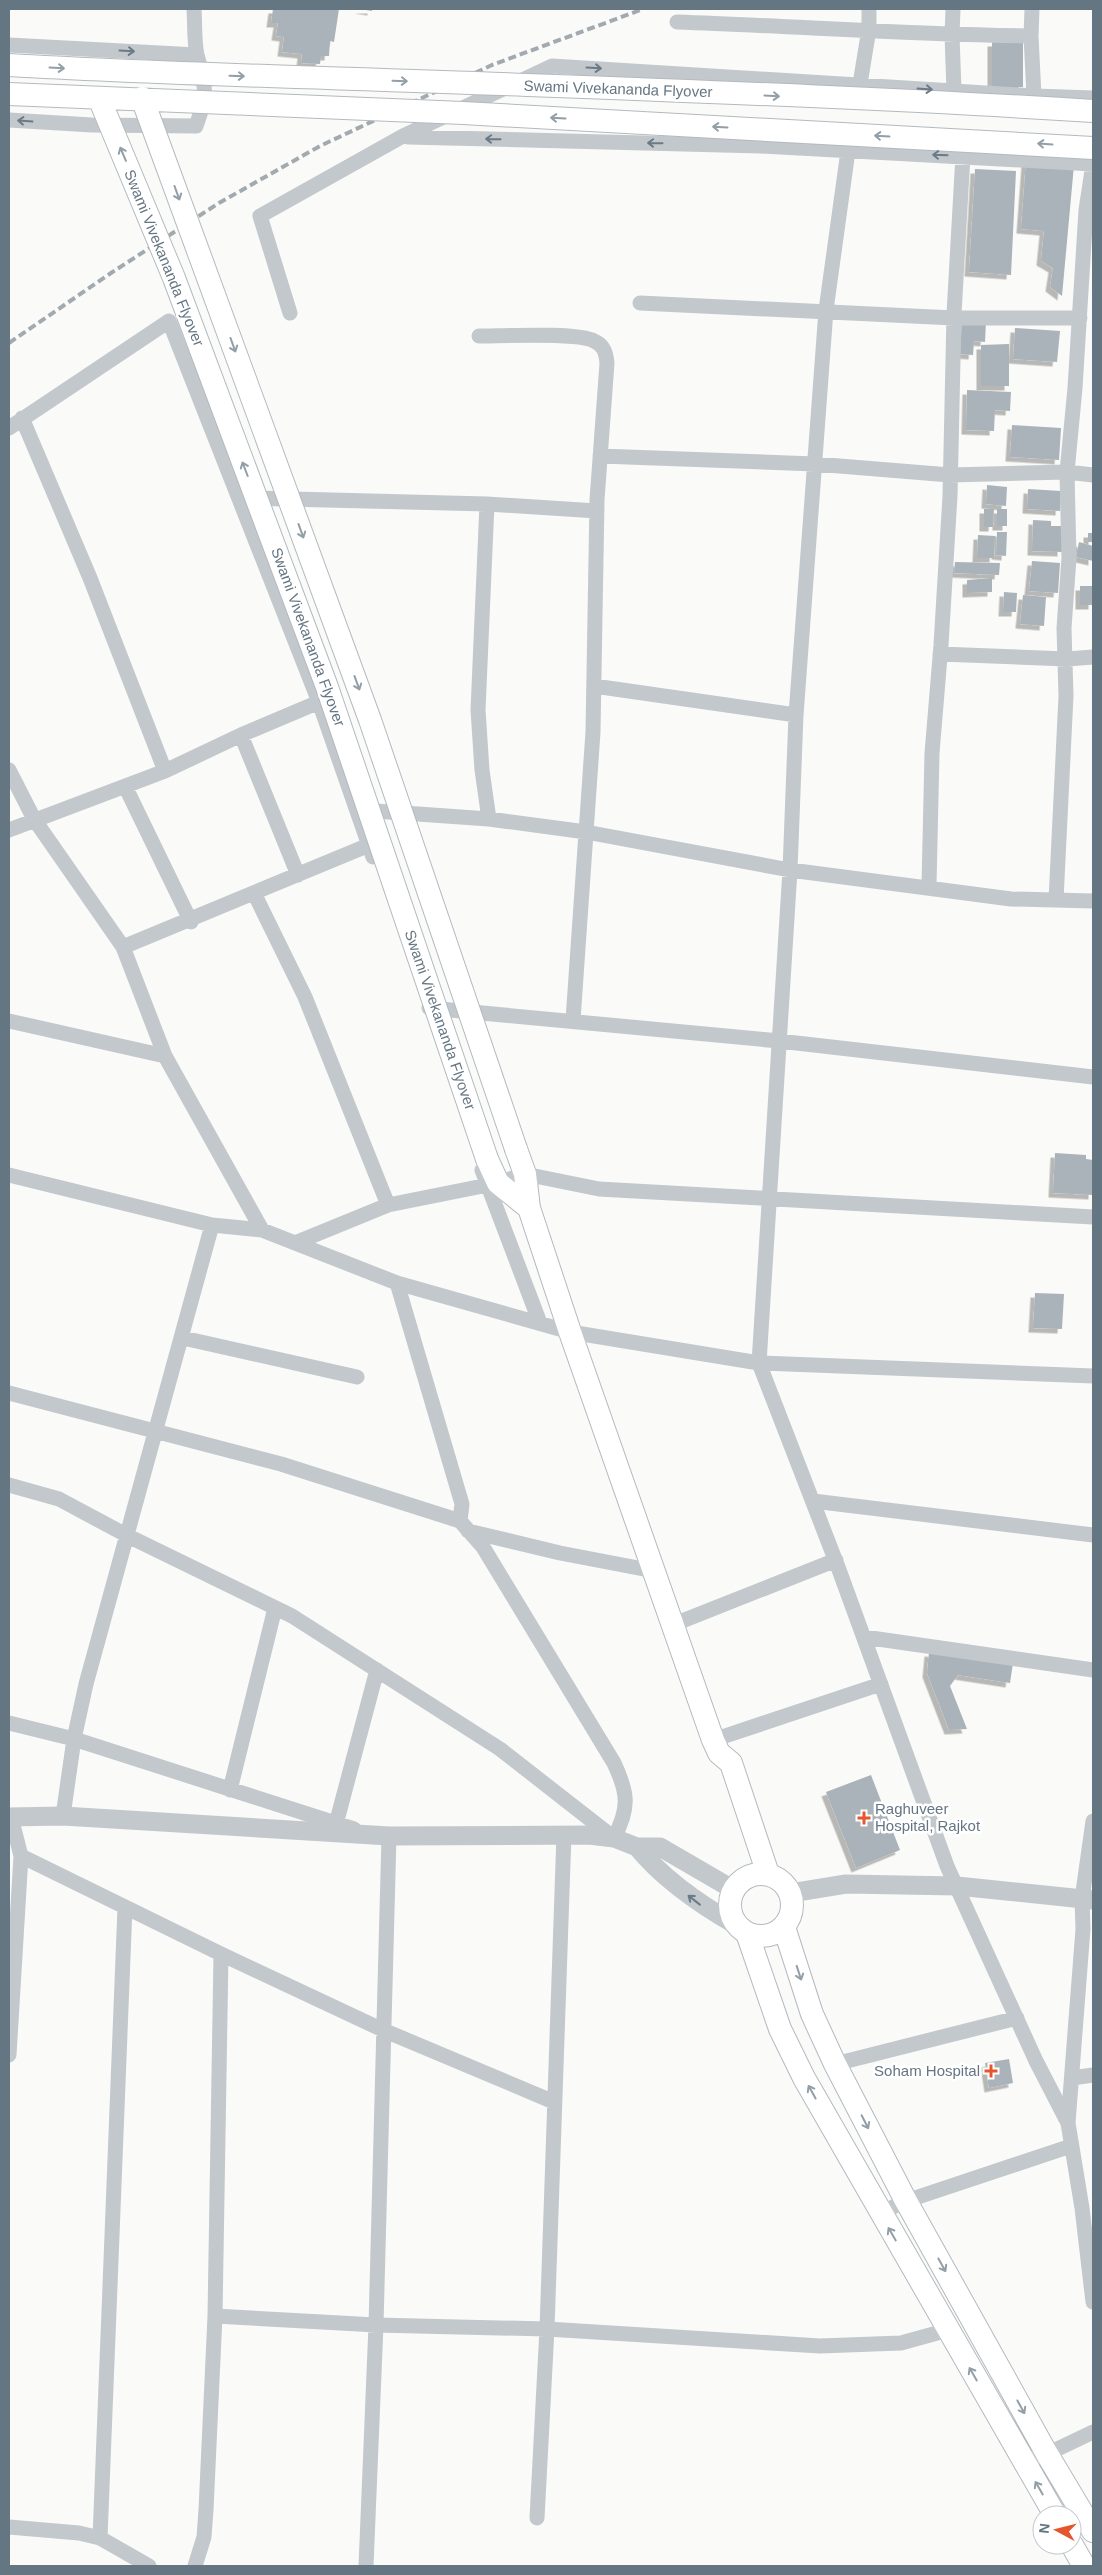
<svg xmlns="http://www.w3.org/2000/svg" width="1102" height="2575" font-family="Helvetica,sans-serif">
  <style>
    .building { fill: #aab3b9; filter: url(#shadow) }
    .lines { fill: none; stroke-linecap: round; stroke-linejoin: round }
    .secondary-casing { stroke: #b3babf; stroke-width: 24 }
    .minor { stroke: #c3c8cc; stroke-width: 15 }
    .tertiary { stroke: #c3c8cc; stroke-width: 19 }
    .secondary { stroke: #fff; stroke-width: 22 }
    .rail { stroke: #a2aab0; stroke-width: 4; stroke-dasharray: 8 4; stroke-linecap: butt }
    .secondary-bridge-casing { stroke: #b3babf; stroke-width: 24; stroke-linecap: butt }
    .secondary-bridge { stroke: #fff; stroke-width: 22 }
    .oneway { stroke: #6a7a87 }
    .oneway2 { stroke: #939fa8 }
    .poi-dot { fill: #e4572e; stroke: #fff; stroke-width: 2 }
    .labels { text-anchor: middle; stroke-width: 5; stroke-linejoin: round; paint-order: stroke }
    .street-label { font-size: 15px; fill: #657683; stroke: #fff }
    .poi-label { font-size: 15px; fill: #657683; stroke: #fff; text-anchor: start }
  </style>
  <defs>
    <filter id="shadow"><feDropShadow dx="-4.5" dy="4.5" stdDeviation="0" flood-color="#0004"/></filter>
  </defs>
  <rect width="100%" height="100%" fill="#fafaf8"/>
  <!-- building -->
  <path class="building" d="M273 9H339L334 42 330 41 329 56H321L320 64 301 63 302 54 282 52 284 37 276 36 278 23H271Z
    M359 9H372V11Z
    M992 42H1023V87H992Z
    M1026 161 1074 165 1062 296 1050 287 1053 268 1041 261 1044 231 1021 229Z
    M975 169 1016 171 1011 275 969 272Z
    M962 320 986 321 985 342 974 341 973 355 960 354Z
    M1015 328 1060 331 1057 362 1013 359Z
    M1009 344V386H981V345Z
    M967 390 1011 392 1010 411 995 410 994 431 966 430Z
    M1012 425 1061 428 1059 460 1010 457Z
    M987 485 1007 487 1006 506 986 504Z
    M1028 489 1061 491 1060 511 1027 509Z
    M984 509H994L993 527H984Z
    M997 509H1007V526H997Z
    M1033 520 1051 521V526H1062V552L1032 551Z
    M997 532H1007L1006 556 996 555Z
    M1088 533H1093V542H1088Z
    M978 535 995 536 994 558H977Z
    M1079 542 1093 546V561L1076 557Z
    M1032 561 1060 563 1058 593 1029 591Z
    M955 562 1000 563 999 575 954 573Z
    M992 578V592L967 593V580Z
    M1080 586H1093V605H1080Z
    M1004 592 1017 593 1016 612H1003Z
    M1023 595 1046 597 1044 626 1020 624Z
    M1055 1153 1086 1155V1159L1093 1160V1195L1053 1193Z
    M1035 1293 1064 1294 1062 1329 1033 1328Z
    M929 1652 1013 1663 1010 1683 958 1675 950 1686 967 1729 949 1730 927 1673Z
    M871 1775 900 1850 856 1868 826 1792Z
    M1009 2059 1013 2083 989 2088 985 2063Z"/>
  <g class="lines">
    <defs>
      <path id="secondary" d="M516 1149 525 1174 529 1208 570 1332 713 1740 719 1753 731 1763 768 1874
        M487 1159 498 1183 529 1208
        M730 1905a31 31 0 1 1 62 0a31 31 0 1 1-62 0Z
        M784 1927 812 2014 835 2064 906 2201 1047 2454 1093 2531
        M747 1933 780 2029 804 2078 1055 2515
        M1072 2545 1084 2566"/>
    </defs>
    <!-- secondary casing -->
    <use href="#secondary" class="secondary-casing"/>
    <!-- minor -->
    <path class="minor" d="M953 9 952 35 954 91
      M1032 9 1031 36 1034 96
      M677 22C795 26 913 35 1031 36
      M9 45 197 55
      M860 84 869 29V9
      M9 120 92 125 196 126C208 94 206 87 197 55 194 41 195 24 194 9
      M408 137 761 146 1093 164
      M848 151 826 310 796 715 790 870 759 1363 838 1567 947 1866 1036 2061 1068 2123
      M640 303 954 318H1080
      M290 313 260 216 403 136 552 66 1034 96 1093 98
      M479 336C501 336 579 332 594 341 604 345 606 353 607 363L597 500 593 732 573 1020
      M22 418 90 578 165 771
      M9 428 169 321 319 702 373 857
      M600 456 815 464 950 475 1067 472 1093 475
      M249 498 487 504 597 511
      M487 504 478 710 482 770 489 819
      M940 654 1067 659 1093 657
      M594 686 796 715
      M241 735 298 875
      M9 770 34 819 123 947 165 1056 262 1230
      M125 786 191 922
      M361 810 489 819 586 832 790 870 1011 899 1093 901
      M9 830 165 771 241 735 319 702
      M929 886 932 753 941 645 950 496 954 314 963 155
      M254 893 305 997 388 1205
      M1056 900 1066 696 1064 628 1069 558 1067 472 1075 388 1086 210 1093 164
      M123 947 369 845
      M429 1008 779 1041 1093 1077
      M9 1021 165 1056
      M482 1170 540 1323
      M9 1175 212 1225 262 1230 397 1283 570 1332 759 1363 1093 1376
      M295 1243 388 1205 498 1183 525 1174 599 1189 1093 1217
      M397 1283 462 1504 460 1521
      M183 1338 357 1377
      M9 1393 281 1464 460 1521 483 1547 614 1763C628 1793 630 1807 614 1838L500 1749 292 1616 128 1536 59 1499 9 1485
      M813 1501 1093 1535
      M468 1531 560 1553 654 1571
      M672 1625 836 1560
      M864 1637 1093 1670
      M9 1723 74 1739 354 1829
      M713 1740 881 1684
      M230 1790 275 1608
      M63 1816 74 1739 86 1684 212 1225
      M1093 1821 1082 1899 1083 1929 1068 2123 1082 2208 1093 2302
      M336 1824 377 1670
      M21 1856 221 1954 383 2030 554 2102
      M9 2055 21 1856 11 1817
      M835 2064 1017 2018
      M1072 2078 1093 2075
      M880 2213 906 2201 1071 2146
      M215 2316 376 2325 547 2329 820 2346 901 2343 948 2330
      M1024 2462 1047 2454 1093 2432
      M537 2518 547 2329 564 1834
      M9 2527 79 2533 100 2538 149 2566
      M100 2538 125 1907
      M195 2566 204 2537 206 2510 215 2316 221 1954
      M366 2566 376 2325 389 1836"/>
    <!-- tertiary -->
    <path class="tertiary" d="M9 1817 63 1816 389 1836 589 1835 614 1838 637 1847H660L734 1890
      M637 1847C664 1880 699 1904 736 1925
      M791 1893 846 1884 957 1886 1093 1900"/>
    <!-- secondary -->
    <use href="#secondary" class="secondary"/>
    <!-- rail -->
    <path class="rail" d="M9 343 111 273 219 203 320 146 492 65 643 9"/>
    <defs>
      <path id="secondary-bridge" d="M9 65C181 75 354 78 527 85 716 92 905 99 1093 111
        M9 94 463 113 1093 148
        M99 98 174 278 327 687 487 1159
        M142 98 370 720 516 1149"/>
    </defs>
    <!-- secondary-bridge casing -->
    <use href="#secondary-bridge" class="secondary-bridge-casing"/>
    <!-- secondary-bridge -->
    <use href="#secondary-bridge" class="secondary-bridge"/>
  </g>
  <!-- one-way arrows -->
  <defs><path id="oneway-shaft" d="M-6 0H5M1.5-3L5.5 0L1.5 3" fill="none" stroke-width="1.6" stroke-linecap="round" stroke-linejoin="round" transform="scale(1.25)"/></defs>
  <g class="oneway">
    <use href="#oneway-shaft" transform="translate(127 51) rotate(3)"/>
    <use href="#oneway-shaft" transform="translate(594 68) rotate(3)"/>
    <use href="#oneway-shaft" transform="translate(925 89) rotate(4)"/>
    <use href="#oneway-shaft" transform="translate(25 121) rotate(-176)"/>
    <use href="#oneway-shaft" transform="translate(493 139) rotate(-179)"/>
    <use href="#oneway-shaft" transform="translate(655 143) rotate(-179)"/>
    <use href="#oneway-shaft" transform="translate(940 155) rotate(-178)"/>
    <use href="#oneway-shaft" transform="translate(694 1900) rotate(-142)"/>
  </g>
  <g class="oneway2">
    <use href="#oneway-shaft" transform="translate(57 68) rotate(3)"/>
    <use href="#oneway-shaft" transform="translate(237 76) rotate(2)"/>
    <use href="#oneway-shaft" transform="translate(400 81) rotate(2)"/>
    <use href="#oneway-shaft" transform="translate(772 96) rotate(3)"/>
    <use href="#oneway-shaft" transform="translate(558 118) rotate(-177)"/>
    <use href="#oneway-shaft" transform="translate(720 127) rotate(-177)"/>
    <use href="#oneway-shaft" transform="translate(882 136) rotate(-177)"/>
    <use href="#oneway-shaft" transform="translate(1045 144) rotate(-176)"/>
    <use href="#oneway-shaft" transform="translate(123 154) rotate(-113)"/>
    <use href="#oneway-shaft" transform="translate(177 193) rotate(70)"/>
    <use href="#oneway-shaft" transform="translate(233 345) rotate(70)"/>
    <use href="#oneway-shaft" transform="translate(245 469) rotate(-111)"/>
    <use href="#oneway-shaft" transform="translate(301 531) rotate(70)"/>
    <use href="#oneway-shaft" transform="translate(357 683) rotate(70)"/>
    <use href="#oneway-shaft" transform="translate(799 1973) rotate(72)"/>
    <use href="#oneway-shaft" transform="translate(812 2092) rotate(-119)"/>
    <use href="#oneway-shaft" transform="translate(865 2122) rotate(63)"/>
    <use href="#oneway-shaft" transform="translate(892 2234) rotate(-120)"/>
    <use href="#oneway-shaft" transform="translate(942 2265) rotate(61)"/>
    <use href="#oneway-shaft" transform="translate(973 2374) rotate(-120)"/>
    <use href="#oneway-shaft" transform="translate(1021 2407) rotate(61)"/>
    <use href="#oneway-shaft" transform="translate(1039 2488) rotate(-120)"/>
  </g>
  <!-- markers -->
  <g class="poi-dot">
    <path d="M861.5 1810.5h5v5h5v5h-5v5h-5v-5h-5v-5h5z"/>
    <path d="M988.5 2063.5h5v5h5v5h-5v5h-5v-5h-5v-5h5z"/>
  </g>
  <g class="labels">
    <!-- street labels -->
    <g class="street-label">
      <text transform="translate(618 89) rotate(2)" y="5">Swami Vivekananda Flyover</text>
      <text transform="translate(164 258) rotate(68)" y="5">Swami Vivekananda Flyover</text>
      <text transform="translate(308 637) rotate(70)" y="5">Swami Vivekananda Flyover</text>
      <text transform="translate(440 1020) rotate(71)" y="5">Swami Vivekananda Flyover</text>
    </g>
    <!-- poi labels -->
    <g class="poi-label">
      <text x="875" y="1814">Raghuveer<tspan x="875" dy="17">Hospital, Rajkot</tspan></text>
      <text x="980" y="2076" text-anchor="end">Soham Hospital</text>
    </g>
  </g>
  <!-- border -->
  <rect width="1102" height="2575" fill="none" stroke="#657683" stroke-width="20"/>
  <!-- north arrow -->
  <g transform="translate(1057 2530) rotate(277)"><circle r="24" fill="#ffffff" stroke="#c1c8cd"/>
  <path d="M0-4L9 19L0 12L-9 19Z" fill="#e4572e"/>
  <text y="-8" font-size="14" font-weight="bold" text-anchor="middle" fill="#657683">N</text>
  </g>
</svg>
